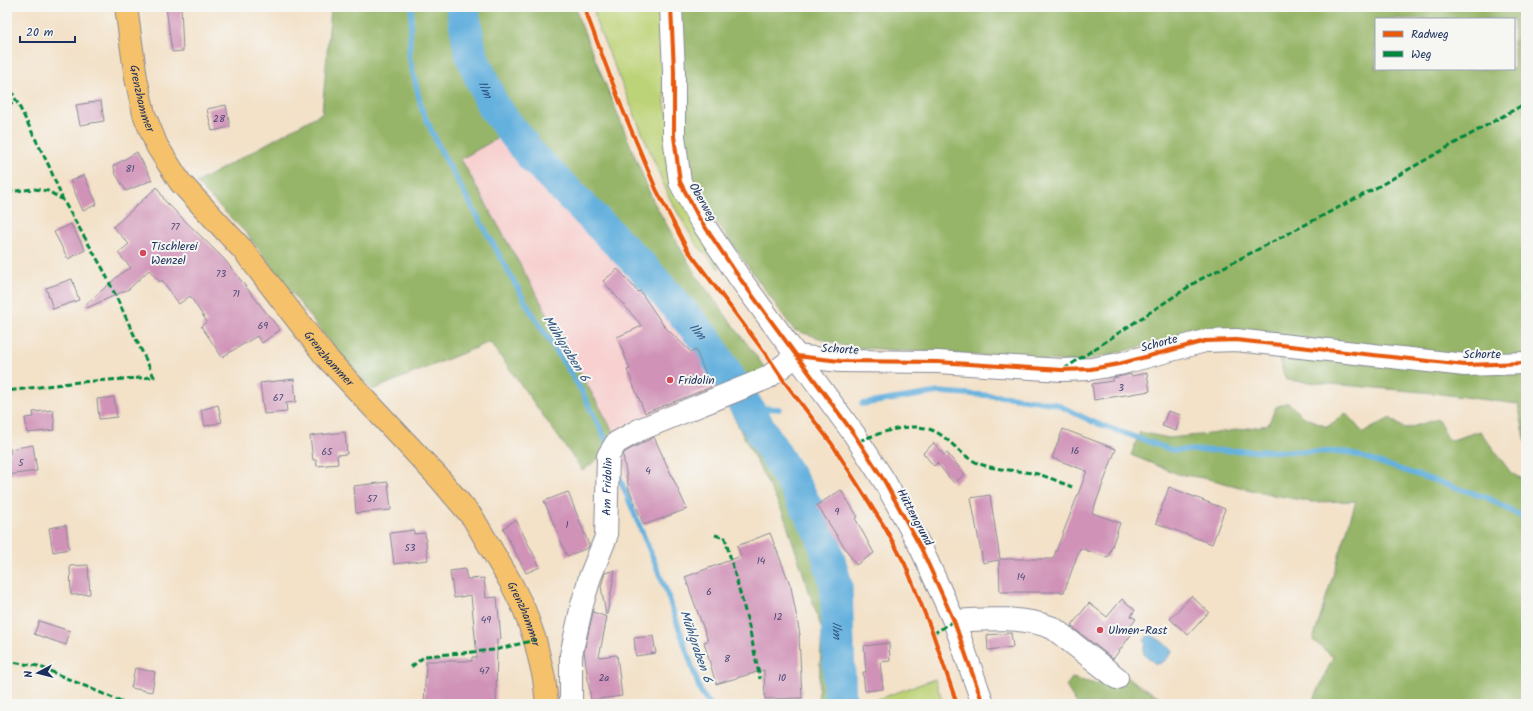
<svg xmlns="http://www.w3.org/2000/svg" width="1533" height="711" font-family="Kalam,sans-serif">
  <style>
    .built { fill: #f7d0cf }
    .green { fill: #bdd377; stroke: #6c816a }
    .forest { fill: #96b568; stroke: #587263; fill-rule: evenodd }
    .water { fill: #65b1de; stroke: #40709e }
    .lines { fill: none; stroke-linecap: round; stroke-linejoin: round }
    .stream { stroke: #65b1de; stroke-width: 5.5 }
    .river { stroke: #65b1de; stroke-width: 33 }
    .building { fill: #d092b7 }
    .minor-casing { stroke: #878893; stroke-width: 24 }
    .major-casing { stroke: #878893; stroke-width: 24 }
    .minor { stroke: #fff; stroke-width: 22 }
    .major { stroke: #f5c16b; stroke-width: 22 }
    .quiet { stroke: #00873e; stroke-width: 3; stroke-dasharray: 6 3; stroke-linecap: butt }
    .cycleway-casing { stroke: #f6f6f2; stroke-width: 6 }
    .cycleway { stroke: #e8590c; stroke-width: 4 }
    .poi-dot { fill: #d1495b; stroke: #f6f6f2; stroke-width: 1.5 }
    .labels { text-anchor: middle; stroke-width: 4; stroke-linejoin: round; paint-order: stroke }
    .number-label { font-size: 10px; fill: #484874 }
    .street-label { font-size: 12px; fill: #1b2f5e; stroke: #f6f6f2 }
    .poi-label { font-size: 12px; fill: #1b2f5e; stroke: #f6f6f2; text-anchor: start }
    .water-label { font-size: 13px; font-style: italic; fill: #315684; stroke: #f6f6f2 }
  </style>
  <rect width="100%" height="100%" fill="#f6f6f2"/>
  <filter id="ink" filterUnits="userSpaceOnUse"><feTurbulence type="fractalNoise" baseFrequency=".025" numOctaves="2"/><feDisplacementMap in="SourceGraphic" scale="8" xChannelSelector="R" yChannelSelector="G"/><feConvolveMatrix kernelMatrix="1 2 1 2 8 2 1 2 1" color-interpolation-filters="sRGB"/></filter>
  <filter id="wash" filterUnits="userSpaceOnUse"><feTurbulence type="fractalNoise" baseFrequency=".012" numOctaves="4" result="noise"/><feDisplacementMap in="SourceGraphic" scale="16" xChannelSelector="R" yChannelSelector="G"/><feGaussianBlur stdDeviation="0.9" result="paint"/><feColorMatrix in="noise" values="0 0 0 0 0 0 0 0 0 0 0 0 0 0 0 0 0 1.4 0 .05"/><feComposite in="paint" operator="in"/></filter>
  <g filter="url(#wash)">
    <rect width="100%" height="100%" fill="#f3e1c8"/>
    <!-- built -->
    <path class="built" d="M503 135 638 275 712 336 724 388 614 433 460 159Z"/>
    <!-- green -->
    <path class="green" d="M594 7H662L665 106 719 257V269L696 244 669 197 596 22Z
      M935 679 943 704H864Z"/>
    <!-- forest -->
    <path class="forest" d="M331 7H576L578 17 653 201 697 277 765 368 724 388 712 336 638 275 503 135 461 159 614 433 600 457 583 471 490 342 372 390 325 336 246 233 196 183 322 113Z
      M678 7H1526V443L1518 404 1433 393 1286 380 1270 332H1201L1079 362 848 347 794 330 683 176ZM1376 19H1514V69H1376Z
      M755 395 831 543 842 572 846 651V704H818L822 630 783 513 725 400Z
      M1288 402 1302 416 1327 427 1346 413 1363 433 1390 418 1405 429 1438 419 1449 441 1480 431 1511 473 1526 481V704H1312L1333 657 1313 640 1356 501 1312 502 1263 493 1209 479 1178 474 1131 455 1140 432 1169 438 1210 434 1268 425 1276 407Z
      M1111 668 1171 704H1077L1066 686 1072 678 1096 684Z"/>
    <!-- water -->
    <path class="water" d="M1149 634 1161 641 1172 650C1169 658 1164 663 1156 664L1143 653 1146 643 1144 641Z"/>
    <g class="lines">
      <!-- stream -->
      <path class="stream" d="M412 7 409 56 422 110 442 153 530 310 580 388 609 446
        M862 404 939 392 1011 397 1056 404 1093 422 1172 450 1347 452 1488 498 1526 519
        M745 407 779 409
        M616 469 666 590 701 693 710 704"/>
      <!-- river -->
      <path class="river" id="s1" d="M462 7 471 54 493 106 531 155 644 269 706 340 800 495 822 536 836 585 840 704"/>
    </g>
    <g id="blocks">
      <!-- building -->
      <path class="building" d="M166 7H181L183 51 172 52Z
        M101 101 104 121 80 125 76 105Z
        M226 105 230 127 212 131 207 109Z
        M137 152 152 180 126 191 114 171 115 170 113 166Z
        M84 175 97 204 83 211 70 181Z
        M157 187 165 201 224 259 280 330 262 343 257 336 222 357 201 326 207 322 190 296 179 304 162 280 160 282 149 270 129 289 87 308 85 305 124 271 131 268 118 253 129 244 113 227Z
        M71 224 85 250 68 259 54 232Z
        M618 269 638 292 640 291 664 326 691 352 696 350 711 387 645 413 627 370 630 369 617 337 642 326 603 281Z
        M72 279 79 300 53 309 46 288Z
        M1147 373 1150 391 1094 400 1092 384 1113 381V378L1131 374V376Z
        M294 379 296 402 286 403 287 412 264 414 260 383Z
        M114 397 117 417 99 419 97 399Z
        M218 405 222 422 205 426 201 410Z
        M53 410 55 430 27 433 25 418 34 417 33 412Z
        M1168 411 1181 415 1176 431 1162 426Z
        M1063 429 1116 449 1092 513 1120 523 1108 558 1080 548 1064 592H1000L999 560 983 563 971 498 990 495 1000 559H1053L1087 471 1052 458Z
        M345 432 347 454 337 455 338 464 317 466 316 460H313L310 436Z
        M654 437 687 509 644 525 629 490 623 455 625 452Z
        M934 443 944 455 947 453 965 474 954 483 937 463 934 466 923 453Z
        M33 445 37 471 7 475V455L10 454V449Z
        M388 482 391 510 356 513 354 486Z
        M1169 487 1225 509 1212 544 1156 523Z
        M841 490 858 517 855 518 874 553 856 565 817 505Z
        M568 492 589 545 588 548 567 556 544 501Z
        M516 520 540 567 526 573 503 528Z
        M66 525 69 549 53 552 49 528Z
        M414 530V534L425 533 428 560 394 564 390 533Z
        M770 533 791 587 800 635H799L802 698 765 699 764 670 716 684 704 642 708 641 685 577 741 556 737 546Z
        M88 565 90 594 71 595 70 566Z
        M465 569 467 579 484 578 486 598 497 597 501 639 497 640 496 704H424L426 661H472V657H477L471 595 454 598 450 571Z
        M615 570 607 615H606L601 586 605 573Z
        M1191 596 1209 612 1188 635 1170 619Z
        M1122 599 1135 610 1131 616 1136 619 1127 631 1131 635 1113 659 1071 626 1089 603 1107 617Z
        M593 612 607 617 599 657 617 655 622 696 591 700 584 652Z
        M39 621 70 631 66 645 34 634Z
        M1011 633 1013 647 988 650 987 635Z
        M653 636 656 653 636 656 634 638Z
        M889 643 890 661 880 662 883 689 865 691 863 672H866L864 646Z
        M135 668 155 672 152 692 131 688Z"/>
    </g>
  </g>
  <g filter="url(#ink)">
    <use href="#blocks" fill-opacity="0" stroke="#878893" stroke-width="1"/>
    <g class="lines">
      <defs>
        <g id="minor">
          <path d="M671 7 674 71V136L680 182 699 218 741 280 854 434 885 482 921 548 954 621 983 704"/>
          <path d="M796 356 840 361 938 362 1062 370 1091 369 1119 364 1205 341 1236 340 1465 365 1526 363"/>
          <path d="M954 621C987 619 1022 616 1053 628L1117 678"/>
          <path id="s2" d="M571 704V655L582 605 590 577 606 537 608 456 616 443 639 430 767 378 796 356"/>
        </g>
        <g id="major">
          <path id="s3" d="M126 7 136 78 144 114 157 146 180 182 244 251 325 356 439 478 473 518 511 583 524 609 535 640 544 678 547 704"/>
        </g>
      </defs>
      <!-- minor casing -->
      <use href="#minor" class="minor-casing"/>
      <!-- major casing -->
      <use href="#major" class="major-casing"/>
      <!-- minor -->
      <use href="#minor" class="minor"/>
      <!-- major -->
      <use href="#major" class="major"/>
      <!-- quiet -->
      <path class="quiet" d="M7 82 49 166 63 200 103 269 154 377 79 382 7 391
        M7 104 17 103
        M7 192 34 189 48 191 63 200
        M1064 369 1199 280 1374 189 1526 103
        M859 441C882 432 918 418 941 435 955 445 966 460 983 465 1002 471 1022 470 1041 475 1051 478 1062 483 1072 487
        M715 535 725 538 748 622 760 679
        M7 631 11 662
        M933 634 954 621
        M7 665 11 662 38 666 127 704
        M411 667 425 656 495 650 535 640"/>
      <defs>
        <path id="cycleway" d="M584 7 622 108 656 189 687 249 768 357 786 384 832 444 884 526 905 564 933 634 957 704
          M671 7 674 71V136L680 182 699 218 741 280 854 434 885 482 921 548 954 621 983 704
          M796 356 840 361 938 362 1062 370 1091 369 1119 364 1205 341 1236 340 1465 365 1526 363"/>
      </defs>
      <!-- cycleway casing -->
      <use href="#cycleway" class="cycleway-casing"/>
      <!-- cycleway -->
      <use href="#cycleway" class="cycleway"/>
    </g>
  </g>
  <!-- markers -->
  <g class="poi-dot">
    <circle cx="143" cy="253" r="4"/>
    <circle cx="670" cy="380" r="4"/>
    <circle cx="1100" cy="630" r="4"/>
  </g>
  <g class="labels">
    <!-- number labels -->
    <g class="number-label">
      <text x="219" y="122">28</text>
      <text x="130" y="172">81</text>
      <text x="175" y="230">77</text>
      <text x="221" y="277">73</text>
      <text x="236" y="297">71</text>
      <text x="263" y="329">69</text>
      <text x="1121" y="391">3</text>
      <text x="278" y="401">67</text>
      <text x="1075" y="454">16</text>
      <text x="327" y="455">65</text>
      <text x="21" y="466">5</text>
      <text x="648" y="474">4</text>
      <text x="372" y="502">57</text>
      <text x="837" y="515">9</text>
      <text x="567" y="528">1</text>
      <text x="410" y="551">53</text>
      <text x="761" y="564">14</text>
      <text x="1021" y="580">14</text>
      <text x="709" y="595">6</text>
      <text x="778" y="620">12</text>
      <text x="486" y="623">49</text>
      <text x="727" y="662">8</text>
      <text x="484" y="674">47</text>
      <text x="604" y="681">2a</text>
      <text x="782" y="681">10</text>
    </g>
    <!-- street labels -->
    <g class="street-label">
      <text dy="4" stroke="none"><textPath href="#s3" startOffset="93">Grenzhammer</textPath></text>
      <text transform="translate(703 202) rotate(60)" y="4">Oberweg</text>
      <text transform="translate(1159 343) rotate(-15)" y="4">Schorte</text>
      <text transform="translate(840 349) rotate(3)" y="4">Schorte</text>
      <text x="1482" y="358">Schorte</text>
      <text dy="4" stroke="none"><textPath href="#s3" startOffset="417">Grenzhammer</textPath></text>
      <text dy="4" stroke="none"><textPath href="#s2" startOffset="223">Am Fridolin</textPath></text>
      <text transform="translate(915 517) rotate(62)" y="4">Hüttengrund</text>
      <text dy="4" stroke="none"><textPath href="#s3" startOffset="741">Grenzhammer</textPath></text>
    </g>
    <!-- poi labels -->
    <g class="poi-label">
      <text x="151" y="250">Tischlerei<tspan x="151" dy="14">Wenzel</tspan></text>
      <text x="678" y="384">Fridolin</text>
      <text x="1108" y="634">Ulmen-Rast</text>
    </g>
    <!-- water labels -->
    <g class="water-label">
      <text dy="5" stroke="none"><textPath href="#s1" startOffset="86">Ilm</textPath></text>
      <text dy="5" stroke="none"><textPath href="#s1" startOffset="409">Ilm</textPath></text>
      <text transform="translate(567 348) rotate(58)" y="5">Mühlgraben 6</text>
      <text dy="5" stroke="none"><textPath href="#s1" startOffset="745">Ilm</textPath></text>
      <text transform="translate(697 646) rotate(71)" y="5">Mühlgraben 6</text>
    </g>
  </g>
  <!-- margin -->
  <rect width="1533" height="711" fill="none" stroke="#f6f6f2" stroke-width="24"/>
  <!-- legend -->
  <rect x="1375" y="18" width="140" height="52" fill="#f6f6f2" stroke="#9ea6b7"/>
  <rect x="1383" y="31" width="20" height="6" fill="#e8590c" stroke="#9ea6b7"/>
  <text x="1411" y="38" font-size="12" fill="#1b2f5e">Radweg</text>
  <rect x="1383" y="51" width="20" height="6" fill="#00873e" stroke="#9ea6b7"/>
  <text x="1411" y="58" font-size="12" fill="#1b2f5e">Weg</text>
  <!-- north arrow -->
  <g transform="translate(38 673) rotate(263)" stroke="#f6f6f2" stroke-width="3" paint-order="stroke">
  <path d="M0-3L7 15L0 10L-7 15Z" fill="#1b2f5e"/>
  <text y="-6" font-size="11" font-weight="bold" text-anchor="middle" fill="#1b2f5e">N</text>
  </g>
  <!-- scale -->
  <path d="M20 36v6h55v-6" fill="none" stroke="#1b2f5e" stroke-width="2"/>
  <text x="26" y="36" font-size="12" fill="#1b2f5e" stroke="#f6f6f2" stroke-width="3" paint-order="stroke">20 m</text>
</svg>
